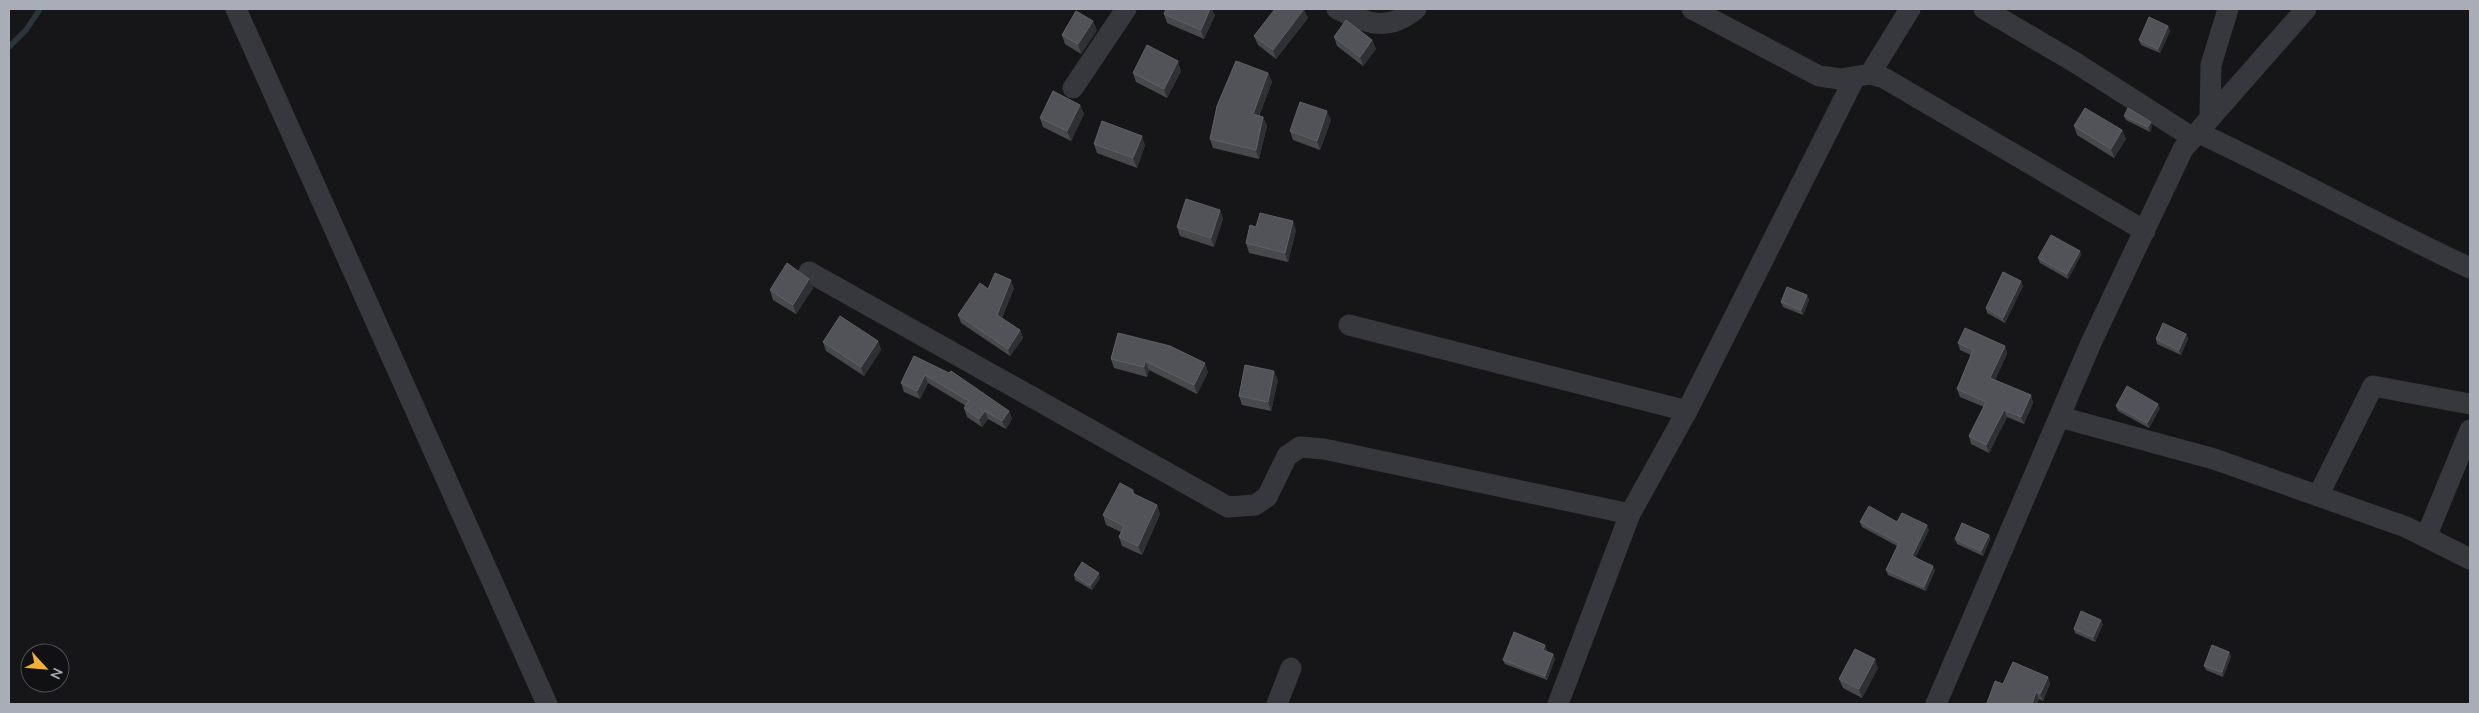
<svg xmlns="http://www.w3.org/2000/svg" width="2479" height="713" font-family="'Nunito Sans',sans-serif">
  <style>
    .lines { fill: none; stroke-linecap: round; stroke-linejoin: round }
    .stream { stroke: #2c353c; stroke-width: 5.5 }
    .street { stroke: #37383d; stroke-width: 21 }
    .wall { fill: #47494d }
    .shaded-wall { fill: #2f3033 }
    .building { fill: #525359; stroke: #5f6168 }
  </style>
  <rect width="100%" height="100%" fill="#161618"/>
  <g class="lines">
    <!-- stream -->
    <path class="stream" d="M9 47 26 30 40 9"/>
    <!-- street -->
    <path class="street" d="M236 9 547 704
      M1337 9C1368 23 1386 33 1416 9
      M1692 9 1819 76 1841 79 1870 74 1884 78 2145 231
      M1984 9 2076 63 2193 138
      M1870 74 1910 9
      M1073 88 1126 9
      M2210 118 2211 65 2228 9
      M2197 132C2289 175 2378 225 2470 268
      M809 272 1228 507 1255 505 1267 497 1287 456 1300 447 1324 449 1630 514
      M1349 325 1687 411
      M2060 417 2214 459 2406 527 2470 559
      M2318 496 2373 386 2470 404
      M2426 537 2470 430
      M1277 704 1291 668
      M1558 704 1630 514 1687 411 1855 77
      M1936 704 2091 343 2183 149 2306 9"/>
  </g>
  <!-- wall -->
  <path class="wall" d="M1164 14 1215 15 1204 39 1167 23Z
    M1308 18 1276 59 1258 45 1254 36Z
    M2168 26 2170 31 2160 53 2141 45 2139 40Z
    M1097 30 1081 54 1065 44 1062 35Z
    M1334 37 1372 40 1376 49 1363 66 1337 46Z
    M1181 71 1167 98 1136 82 1133 73Z
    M1268 73 1272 82 1259 116 1263 117 1267 126 1259 159 1213 148 1210 139Z
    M1080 105 1084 114 1071 141 1043 127 1040 118Z
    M2124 116 2152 127 2150 132 2126 120Z
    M1331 120 1320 150 1293 140 1290 131Z
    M2074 126 2122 130 2126 139 2114 158 2077 135Z
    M1094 144 1145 145 1137 168 1097 153Z
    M1220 210 1223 219 1214 247 1180 236 1177 227Z
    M1256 227 1296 230 1288 262 1249 253 1246 243Z
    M2080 251 2081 255 2068 279 2040 263 2038 258Z
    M809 279 813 288 796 314 773 300 770 290Z
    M2023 286 2005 323 1987 313 1986 308Z
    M1014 288 1002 318 1020 330 1023 338 1010 356 961 323 958 315 988 289Z
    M1807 295 1809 300 1803 315 1783 307 1781 302Z
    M1118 333 1208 372 1197 394 1149 370 1147 377 1114 368 1111 359Z
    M2186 334 2188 339 2181 355 2157 344 2156 339Z
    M878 341 881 350 864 376 826 351 823 342Z
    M1958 343 2005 346 2007 354 1995 380 2031 395 2033 403 2024 424 2007 417 1989 453 1971 444 1969 436 1984 407 1960 397 1957 389 1971 355 1960 350Z
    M914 356 1009 411 1012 419 1006 429 988 419 982 427 967 417 964 408 966 406 928 383 920 399 904 392 901 383Z
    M1278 380 1271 411 1242 405 1239 396Z
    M2116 406 2160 408 2149 428 2118 411Z
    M1133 490 1135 495 1157 505 1160 514 1142 555 1122 546 1119 537 1121 532 1106 525 1103 515Z
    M1860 522H1897L1929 530 1915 558 1935 570 1926 591 1888 575 1886 570 1897 546 1862 527Z
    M1989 535 1990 539 1983 556 1957 544 1955 539Z
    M1074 575 1100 578 1092 590 1075 580Z
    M2103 624 2095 642 2075 633 2074 629Z
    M1547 649 1546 651 1553 654 1555 659 1547 680 1505 664 1503 660Z
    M2229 652 2231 657 2223 677 2206 670 2204 666Z
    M1878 668 1862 698 1843 688 1839 679Z
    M2048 677 2050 684 2043 701 2039 699 2037 704H1987V703L2003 684Z"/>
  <!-- shaded-wall -->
  <path class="shaded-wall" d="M1210 9H1212L1215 15 1204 39 1201 30Z
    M1304 9 1308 18 1276 59 1273 50Z
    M1093 21 1097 30 1081 54 1078 44Z
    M2168 26 2170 31 2160 53 2158 49Z
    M1372 40 1376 49 1363 66 1360 57Z
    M1178 61 1181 71 1167 98 1164 89Z
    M1268 73 1272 82 1256 123 1253 114Z
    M1080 105 1084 114 1071 141 1067 131Z
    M1327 111 1331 120 1320 150 1317 141Z
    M1263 117 1267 126 1259 159 1256 150Z
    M2151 122 2152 127 2150 132 2148 127Z
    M2122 130 2126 139 2114 158 2111 149Z
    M1142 136 1145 145 1137 168 1133 158Z
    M1220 210 1223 219 1214 247 1211 238Z
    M1293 221 1296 230 1288 262 1285 253Z
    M2080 251 2081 255 2068 279 2067 274Z
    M809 279 813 288 796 314 793 305Z
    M1011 280 1014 288 1000 322 997 315Z
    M2021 281 2023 286 2005 323 2003 318Z
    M1807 295 1809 300 1803 315 1801 310Z
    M1020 330 1023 338 1010 356 1008 349Z
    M2186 334 2188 339 2181 355 2179 350Z
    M878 341 881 350 864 376 861 367Z
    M2005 346 2007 354 1993 385 1990 378Z
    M1145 361 1149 370 1147 377 1144 367Z
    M1205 363 1208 372 1197 394 1194 385Z
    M1274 371 1278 380 1271 411 1268 402Z
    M925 375 928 383 920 399 917 391Z
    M2031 395 2033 403 2024 424 2021 417Z
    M2158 404 2160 408 2149 428 2147 423Z
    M2004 410 2007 417 1989 453 1986 445Z
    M985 411 988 419 982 427 979 419Z
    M1009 411 1012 419 1006 429 1002 421Z
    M1157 505 1160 514 1142 555 1138 546Z
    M1927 525 1929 530 1914 561 1912 556Z
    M1989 535 1990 539 1983 556 1981 551Z
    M1933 566 1935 570 1926 591 1924 587Z
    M1099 573 1100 578 1092 590 1090 586Z
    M2101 620 2103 624 2095 642 2093 637Z
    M1545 645 1547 649 1544 655 1543 650Z
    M2229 652 2231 657 2223 677 2222 672Z
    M1553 654 1555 659 1547 680 1545 676Z
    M1875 659 1878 668 1862 698 1859 689Z
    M2048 677 2050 684 2043 701 2040 694Z
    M2036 692 2039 699 2037 704H2032Z"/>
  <!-- building -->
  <path class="building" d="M1166 9H1210L1201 30 1164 14Z
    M1275 9H1304L1273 50 1254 36Z
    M1076 11 1093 21 1078 44 1062 35Z
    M2149 17 2168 26 2158 49 2139 40Z
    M1346 20 1372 40 1360 57 1334 37Z
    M1147 45 1178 61 1164 89 1133 73Z
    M1236 61 1268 73 1253 114 1263 117 1256 150 1210 139 1217 106Z
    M1053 91 1080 105 1067 131 1040 118Z
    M1300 102 1327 111 1317 141 1290 131Z
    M2085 108 2122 130 2111 149 2074 126Z
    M2128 108 2151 122 2148 127 2124 116Z
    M1102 121 1142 136 1133 158 1094 144Z
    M1186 199 1220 210 1211 238 1177 227Z
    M1260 213 1293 221 1285 253 1246 243 1250 225 1256 227Z
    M2051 235 2080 251 2067 274 2038 258Z
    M787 263 809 279 793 305 770 290Z
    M2003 272 2021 281 2003 318 1986 308Z
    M995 273 1011 280 997 315 1020 330 1008 349 958 315 980 283 988 289Z
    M1787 287 1807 295 1801 310 1781 302Z
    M840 316 878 341 861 367 823 342Z
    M2163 323 2186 334 2179 350 2156 339Z
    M1965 328 2005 346 1990 378 2031 395 2021 417 2004 410 1986 445 1969 436 1986 402 1957 389 1973 350 1958 343Z
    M1118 333 1170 346 1205 363 1194 385 1145 361 1144 367 1111 359Z
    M914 356 949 373 951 371 1009 411 1002 421 985 411 979 419 964 408 969 401 925 375 917 391 901 383Z
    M1245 365 1274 371 1268 402 1239 396Z
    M2127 386 2158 404 2147 423 2116 406Z
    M1120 483 1133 490 1132 493 1157 505 1138 546 1119 537 1124 526 1103 515Z
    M1869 506 1897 522 1902 513 1927 525 1912 556 1933 566 1924 587 1886 570 1899 543 1860 522Z
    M1962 523 1989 535 1981 551 1955 539Z
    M1082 562 1099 573 1090 586 1074 575Z
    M2081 611 2101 620 2093 637 2074 629Z
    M1514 632 1545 645 1543 650 1553 654 1545 676 1503 660Z
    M2212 645 2229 652 2222 672 2204 666Z
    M1855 649 1875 659 1859 689 1839 679Z
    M2013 662 2048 677 2040 694 2036 692 2032 704H1990L1987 703 1995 681 2003 684Z"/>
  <!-- border -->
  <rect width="2479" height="713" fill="none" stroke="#a8adb8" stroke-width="20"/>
  <!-- north arrow -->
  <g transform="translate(45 668) rotate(116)"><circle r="24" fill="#111113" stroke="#4d4f55"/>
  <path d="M0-4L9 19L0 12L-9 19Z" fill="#f2b134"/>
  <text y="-8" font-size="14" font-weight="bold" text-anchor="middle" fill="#a8adb8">N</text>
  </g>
</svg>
